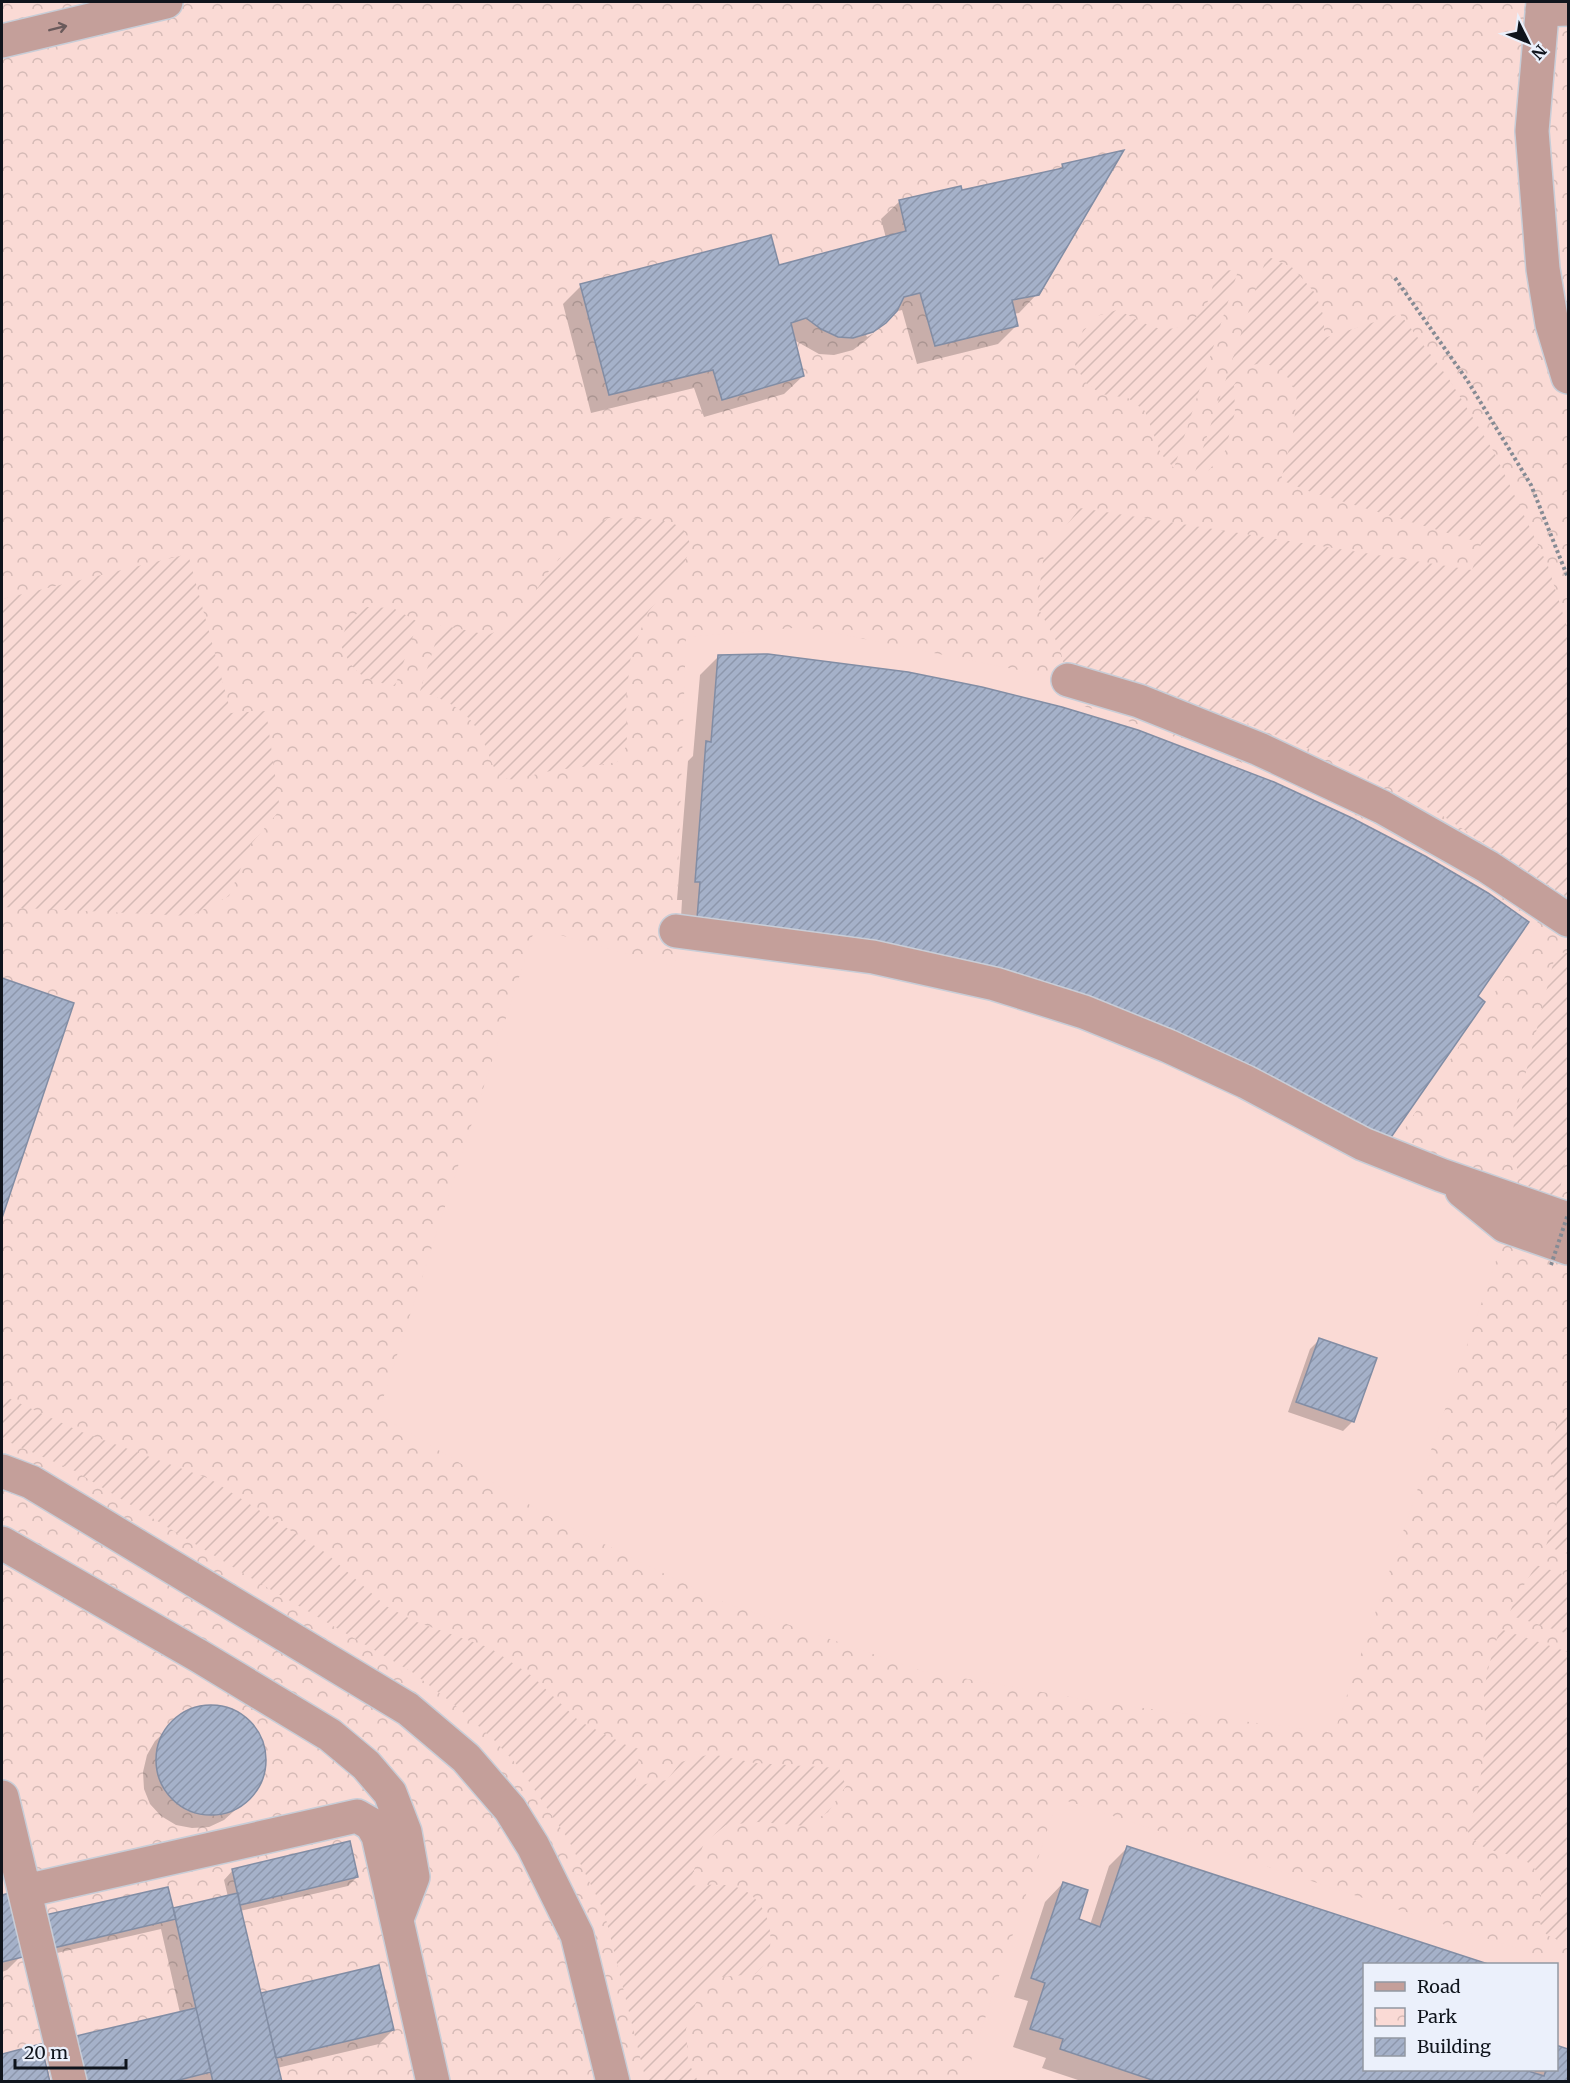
<svg xmlns="http://www.w3.org/2000/svg" width="1570" height="2083" font-family="Merriweather,serif">
  <style>
    .park { fill: url(#park-crowns); fill-rule: evenodd }
    .garden { fill: url(#garden-furrows) }
    .pitch { fill: #fadad5; fill-rule: evenodd }
    .shadow { fill: #0003 }
    .building { fill: url(#building-hatch); stroke: #828da4; stroke-width: 1.5 }
    .lines { fill: none; stroke-linecap: round; stroke-linejoin: round }
    .minor-casing { stroke: #c8cdd7; stroke-width: 36 }
    .path { stroke: #868b94; stroke-width: 4; stroke-dasharray: 3 3; stroke-linecap: butt }
    .minor { stroke: #c49f9a; stroke-width: 33 }
    .path-bridge { stroke: #868b94; stroke-width: 4; stroke-dasharray: 3 3; stroke-linecap: butt }
    .oneway { stroke: #6a5a5b }
  </style>
  <defs>
    <pattern id="park-crowns" width="20" height="18" patternUnits="userSpaceOnUse" patternTransform="scale(1.5)"><rect width="20" height="18" fill="#fadad5"/><path d="M2 6a3 3 0 1 1 6 0M12 15a3 3 0 1 1 6 0" fill="none" stroke="#d5bab6"/></pattern>
    <pattern id="garden-furrows" width="10" height="10" patternUnits="userSpaceOnUse" patternTransform="scale(1.5)"><rect width="10" height="10" fill="#fadad5"/><path d="M-1 1l2-2M0 10L10 0M9 11l2-2" fill="none" stroke="#d5bab6"/></pattern>
    <pattern id="building-hatch" width="6" height="6" patternUnits="userSpaceOnUse" patternTransform="scale(1.5)"><rect width="6" height="6" fill="#a5b1c9"/><path d="M-1 1l2-2M0 6l6-6M5 7l2-2" fill="none" stroke="#8d97ac"/></pattern>
  </defs>
  <rect width="100%" height="100%" fill="#ebf0fb"/>
  <!-- park -->
  <path class="park" d="M2 2H1568V2081L2 2082ZM1364 1964H1556V2070H1364Z"/>
  <!-- garden -->
  <path class="garden" d="M1267 256 1293 268 1315 293 1324 317V338L1400 314 1449 379 1494 452 1548 566 1568 630V898L1440 814 1348 765 1242 721 1063 662 1060 648 1037 606 1044 554 1080 508 1472 570 1481 543 1311 492 1281 480 1293 433 1297 393 1283 370 1264 363 1246 366 1234 385 1235 412 1225 451 1209 470 1194 475Z
    M1225 270 1238 271 1174 468 1161 454 1145 411 1128 398 1101 394 1086 383 1075 365 1081 334 1097 316 1117 310C1127 314 1136 320 1146 324 1170 336 1196 325 1208 301 1215 285 1209 284 1225 270Z
    M609 518C625 519 663 517 676 525 685 530 689 538 691 548L679 574 648 612 631 654 626 699 627 745 617 762C588 768 559 767 530 776 522 778 511 782 503 777 492 771 490 755 485 745 473 713 450 701 420 691L441 625 488 635 506 627 525 607 551 568 586 530Z
    M188 554 231 713 266 711 280 810 251 844 229 896 191 916 2 907V599Z
    M367 607 393 608 418 622 395 686C362 679 354 675 340 643L349 619Z
    M1556 952 1568 953V1147L1558 1200 1536 1193 1521 1179 1512 1154 1514 1120Z
    M2 1395 79 1431 210 1479 326 1553 386 1606 414 1621 490 1648 532 1676 579 1721 628 1746 640 1749 635 1786 667 1780 681 1762 711 1754 755 1763 839 1768 846 1786 828 1812 806 1826 758 1822 726 1825 704 1843 688 1886C701 1885 727 1883 739 1888 767 1898 779 1939 764 1964 762 1967 758 1971 755 1974L721 1977 699 1995 686 2029 688 2062 698 2081H646L604 1911 568 1839 519 1767 494 1740 456 1706 412 1672 256 1581 75 1471 2 1439Z
    M1561 1412 1568 1415V1554L1546 1546 1555 1519 1557 1499 1549 1451Z
    M1536 1565 1568 1576V1634L1509 1615C1515 1596 1527 1582 1536 1565Z
    M1500 1629 1568 1652V1941C1519 1938 1552 1896 1537 1872 1519 1845 1486 1862 1468 1832 1477 1800 1483 1768 1486 1735 1487 1722 1484 1710 1484 1697 1485 1674 1493 1651 1500 1629Z"/>
  <!-- pitch -->
  <path class="pitch" d="M805 627 1068 680 1063 699 1184 740 1278 777 1426 850 1540 924 1383 1161 1511 1217 1334 1733 1105 1703 922 1671 720 1601 555 1520 378 1414 535 928 675 967 686 637Z
    M1058 1798 1568 1965V2081L964 2082ZM1364 1964H1556V2070H1364Z"/>
  <!-- shadow -->
  <path class="shadow" d="M1121 152 1037 294 1019 313 1013 314 1016 326 998 344 917 364 902 310 894 312 881 325 866 335 867 337 874 333 865 341 853 350 834 355 819 354 794 340 803 376 784 394 704 417 694 388 591 413 563 304 581 286 778 267 886 238 881 219 900 201 961 192 1057 171 1063 165Z
    M719 656 1229 1084 991 991 680 936 682 900H677L688 761 693 756 700 675Z
    M2 980 72 1004 2 1213Z
    M1319 1340 1353 1421 1343 1431 1288 1412 1310 1349Z
    M215 1707 231 1710 245 1719 256 1732 263 1747 264 1764 261 1780 252 1795 224 1820 209 1827 192 1828 176 1825 161 1816 150 1804 144 1789 143 1772 147 1755 155 1741 183 1715 198 1709Z
    M1127 1848 1483 1964H1364V2070H1523L1534 2074 1535 2070H1556V2047L1568 2051V2082H1084L1042 2068 1046 2058 1013 2047 1028 2001 1014 1997 1045 1902 1063 1883 1077 1920 1090 1925 1109 1866Z
    M233 1870 357 1877 348 1886 240 1911 260 1995 378 1967 393 2030 379 2044 277 2068 280 2082H69L180 2013 161 1929 44 1956 37 1926 172 1910 228 1897 224 1880Z
    M8 1895 21 1956 7 1970 2 1972V1897Z"/>
  <!-- building -->
  <path class="building" d="M1124 150 1039 295 1012 300 1018 326 935 346 920 293 904 297 897 311 886 323 873 332 853 338 838 337 821 329 806 318 791 323 804 376 722 400 713 370 609 395 580 284 771 235 779 265 906 231 899 200 961 186 962 190 1063 168 1062 164Z
    M768 654 908 672 982 687 1062 707 1138 730 1274 782 1352 818 1425 856 1488 893 1529 922 1478 996 1485 1002 1387 1143 930 954 828 934 697 918 700 882H695L706 741 711 742 718 655Z
    M2 978 74 1003 2 1218Z
    M1319 1338 1377 1358 1354 1422 1296 1402Z
    M156 1760a55 55 0 1 1 110 0a55 55 0 1 1-110 0Z
    M350 1841 358 1877 240 1905 232 1869Z
    M1127 1846 1488 1964H1364V2070H1525L1544 2076 1546 2070H1556V2045L1568 2049V2082H1158L1060 2049 1063 2039 1030 2029 1045 1983 1031 1978 1063 1882 1088 1890 1079 1919 1100 1927Z
    M168 1887 176 1919 53 1948 45 1915Z
    M9 1893 23 1957 2 1962V1895Z
    M238 1893 240 1905 282 2082H213L196 2008 173 1908Z
    M379 1965 394 2030 276 2058 261 1993Z
    M196 2008 211 2072 171 2082H86L76 2036Z
    M41 2044 50 2082H2V2054Z"/>
  <g class="lines">
    <defs>
      <path id="minor" d="M1543 2 1532 131 1543 269 1552 324 1568 377
        M1542 10 1568 9
        M2 41 166 2
        M1068 680 1139 701 1259 749 1382 807 1488 867 1568 920
        M676 931 873 957 995 984 1084 1012 1168 1046 1246 1082 1363 1144 1441 1175 1568 1219
        M1462 1191 1505 1226 1568 1248
        M2 1471 31 1482 408 1709 466 1758 510 1809 533 1846 577 1935 613 2082
        M2 1543 199 1656 330 1735 366 1765 390 1793 405 1832 413 1877 397 1919
        M2 1797 70 2082
        M25 1891 357 1816 371 1824 378 1836 433 2082"/>
    </defs>
    <!-- minor casing -->
    <use href="#minor" class="minor-casing"/>
    <!-- path -->
    <path class="path" d="M1395 278 1467 380 1531 485 1568 578"/>
    <!-- minor -->
    <use href="#minor" class="minor"/>
    <!-- path-bridge -->
    <path class="path-bridge" d="M1551 1265 1568 1214"/>
  </g>
  <!-- one-way arrows -->
  <defs><path id="oneway-shaft" d="M-6 0H5M1.5-3L5.5 0L1.5 3" fill="none" stroke-width="1.6" stroke-linecap="round" stroke-linejoin="round" transform="scale(1.5)"/></defs>
  <use class="oneway" href="#oneway-shaft" transform="translate(58 28) rotate(-14)"/>
  <!-- border -->
  <rect width="1570" height="2083" fill="none" stroke="#0f141c" stroke-width="6"/>
  <!-- legend -->
  <rect x="1363" y="1963" width="195" height="108" fill="#ebf0fb" stroke="#9398a2" stroke-width="1.5"/>
  <rect x="1375" y="1982" width="30" height="9" fill="#c49f9a" stroke="#9398a2" stroke-width="1.5"/>
  <text x="1417" y="1993" font-size="18" fill="#0f141c">Road</text>
  <rect x="1375" y="2008" width="30" height="18" fill="url(#park-crowns)" stroke="#9398a2" stroke-width="1.5"/>
  <text x="1417" y="2023" font-size="18" fill="#0f141c">Park</text>
  <rect x="1375" y="2038" width="30" height="18" fill="url(#building-hatch)" stroke="#9398a2" stroke-width="1.5"/>
  <text x="1417" y="2053" font-size="18" fill="#0f141c">Building</text>
  <!-- north arrow -->
  <g transform="translate(1528 42) rotate(133)" stroke="#ebf0fb" stroke-width="4.5" paint-order="stroke">
  <path d="M0-4.5L10 22L0 15L-10 22Z" fill="#0f141c"/>
  <text y="-9" font-size="16" font-weight="bold" text-anchor="middle" fill="#0f141c">N</text>
  </g>
  <!-- scale -->
  <path d="M15 2059v9h111v-9" fill="none" stroke="#0f141c" stroke-width="3"/>
  <text x="24" y="2059" font-size="18" fill="#0f141c" stroke="#ebf0fb" stroke-width="4.5" paint-order="stroke">20 m</text>
</svg>
